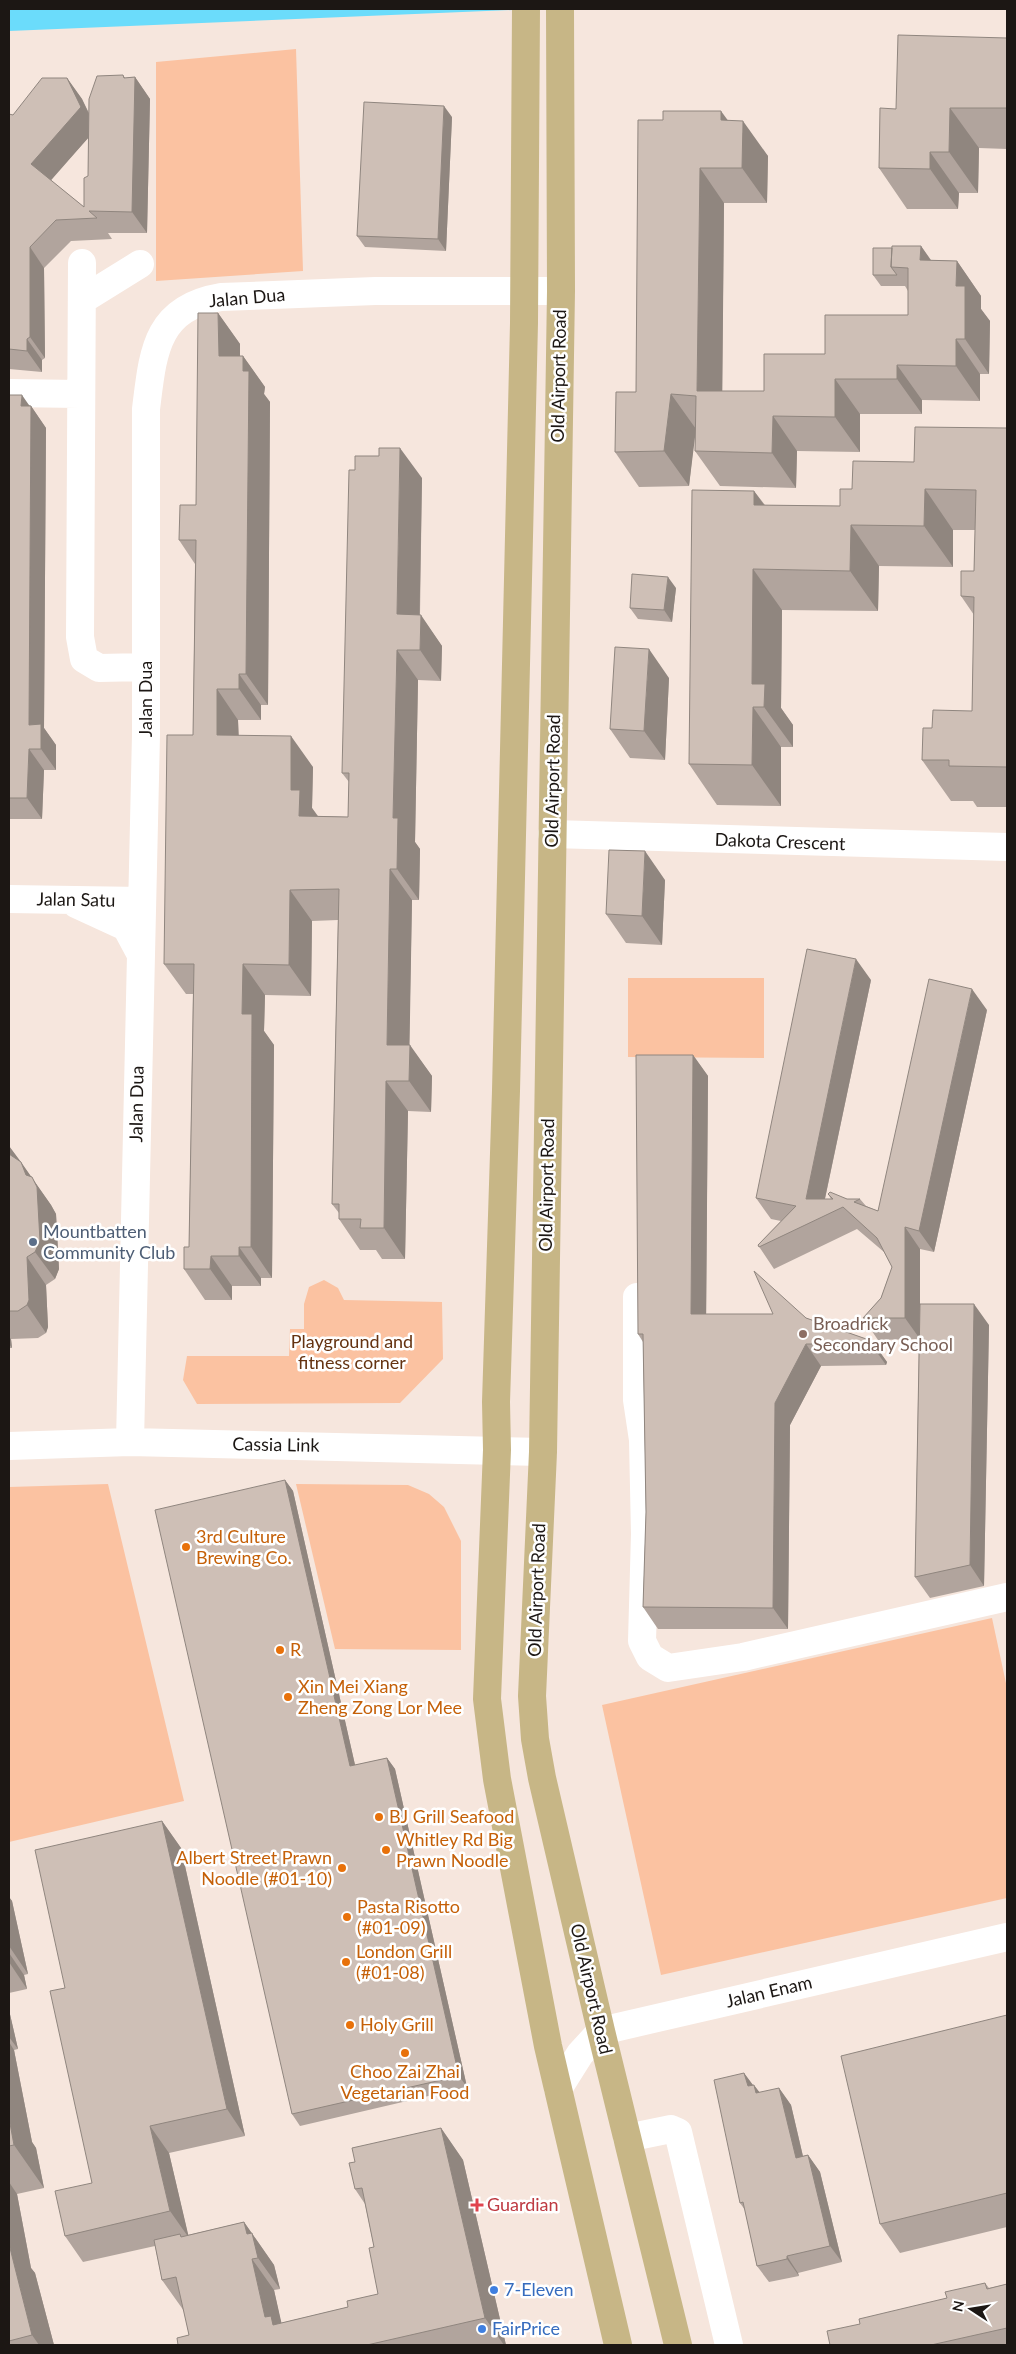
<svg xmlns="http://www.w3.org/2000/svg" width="1016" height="2354" font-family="Lato,sans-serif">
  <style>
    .green { fill: #fbc2a1 }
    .water { fill: #6bdcfb }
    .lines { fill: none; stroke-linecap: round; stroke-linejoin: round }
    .minor { stroke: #fff; stroke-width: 28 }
    .major { stroke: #c7b686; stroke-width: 28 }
    .wall { fill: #b1a49d; fill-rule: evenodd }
    .shaded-wall { fill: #90867f }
    .building { fill: #cebfb6; stroke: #90867f }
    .service-dot { fill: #5c6f8a; stroke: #fff; stroke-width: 2 }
    .education-dot { fill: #8d6e63; stroke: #fff; stroke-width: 2 }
    .food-dot { fill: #e8710a; stroke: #fff; stroke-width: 2 }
    .health-dot { fill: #e0444e; stroke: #fff; stroke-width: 2 }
    .shop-dot { fill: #3f7fe0; stroke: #fff; stroke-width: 2 }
    .labels { text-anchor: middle; stroke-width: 5; stroke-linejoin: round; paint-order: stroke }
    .street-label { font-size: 18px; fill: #1c1714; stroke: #fff }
    .service-label { font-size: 18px; fill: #4e5e75; stroke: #fff; text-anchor: start }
    .education-label { font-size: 18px; fill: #785e54; stroke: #fff; text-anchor: start }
    .park-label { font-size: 18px; fill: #653311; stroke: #fff }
    .food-label { font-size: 18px; fill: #c56008; stroke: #fff; text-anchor: start }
    .health-label { font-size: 18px; fill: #be3a42; stroke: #fff; text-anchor: start }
    .shop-label { font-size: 18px; fill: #366cbe; stroke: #fff; text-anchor: start }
  </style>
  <rect width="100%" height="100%" fill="#f6e6dd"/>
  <!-- green -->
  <path class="green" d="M296 49 303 271 156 281V62Z
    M628 978H764V1058L628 1057Z
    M324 1280 338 1288 344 1300 442 1302 443 1359 400 1403 197 1404 183 1380 187 1356H289L290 1329H304V1304L309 1287Z
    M108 1484 184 1801 9 1842V1487Z
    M296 1484 408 1485 429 1494 444 1507 461 1541V1650L335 1649Z
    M992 1618 1007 1688V1898L661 1975 602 1705Z"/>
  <!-- water -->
  <path class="water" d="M9 9H535L9 31Z"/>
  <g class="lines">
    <!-- minor -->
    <path class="minor" d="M82 263 80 637 84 659 99 668 146 667
      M82 300 140 264
      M9 393 80 394
      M552 834 1007 847
      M9 899 142 901
      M76 904 126 927 141 955
      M637 1297V1400L643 1440 645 1534 642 1641 650 1657 668 1668 743 1657 1007 1597
      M130 1442 146 734V409C153 353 155 308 221 297L375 291H561
      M9 1446 130 1442 543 1452
      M558 2089 580 2054 601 2031 1007 1937
      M627 2138 671 2129 678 2132 729 2345"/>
    <!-- major -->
    <path class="major" d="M526 9 524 323 506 1091 496 1402 497 1450 487 1699 497 1779 548 2046 618 2345
      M560 9 561 291 543 1452 532 1696 535 1739 542 1778 601 2031 678 2345"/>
  </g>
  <!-- wall -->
  <path class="wall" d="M1007 38V149L979 148 978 193H959L958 209H907L879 168 896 109Z
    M135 77 150 99 147 233H108L112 239 71 241 44 268 45 358 42 360V372L9 369V115H13L67 78 82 99 89 113 125 78ZM89 137 88 176 84 207 50 180Z
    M452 117 446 251 365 247 357 236Z
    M663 120H728L768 156 767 203H724L722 391H764L825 354 908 315V291L905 286H881L873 275 892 248 921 246 931 260 957 261 981 296V309L990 321 989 374H980V401L922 400V414H860V452L797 451 796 488 720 486 695 451V431L689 486 639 487 615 452 636 392Z
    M218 313 240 344V356H243L265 387 264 394 270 402 268 705H261V720H238L239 736 313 767 312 808 318 816 348 817 349 782 342 773 422 478 420 615 442 646 441 681 418 680 415 842 420 849 419 900H412L409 1045 432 1076 431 1112 408 1111 405 1259H382L376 1250H360L339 1219V1213L332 1204 338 920 312 921 311 996 265 995 264 1031 274 1045 272 1278H261V1286H232V1300H205L184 1269 189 1247 193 994H186L164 964 193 735 195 564 179 540 196 505Z
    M9 395 31 406 46 428 44 728 56 745V770H44L42 819H9Z
    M1007 428V807H977L973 801H951L922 760 932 728 972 711 974 615 961 596 974 571 975 530H953V567L879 566 878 611 782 610 781 708 793 725V747H781V806L717 805 689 764 754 491 765 505 840 506 852 489 914 462Z
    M676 588 672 622 638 619 630 608Z
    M669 678 665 760 630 758 610 729Z
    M665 880 662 945 626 943 606 914Z
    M871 980 825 1199H831L828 1194 847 1199H860L866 1206 878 1211 987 1010 934 1252 920 1249V1304L989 1325 984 1586 930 1598 915 1577 919 1339 878 1340 863 1318 881 1298 892 1267 884 1252 857 1229 774 1269 758 1245 781 1221 771 1219 756 1198Z
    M693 1055 708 1076 706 1314 806 1318 872 1341 887 1362 886 1365 821 1366 790 1425 788 1629H658L643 1607 646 1512 643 1342 638 1334Z
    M9 1146 51 1205 56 1214 59 1269 55 1279 46 1285 48 1327 46 1333 38 1338 11 1339 12 1348H9Z
    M285 1480 293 1491 355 1765 387 1758 395 1769 467 2087 300 2126 292 2114Z
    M162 1821 181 1848 245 2136 169 2153 188 2235 244 2222 274 2265 280 2289 274 2290 281 2323 348 2307 378 2294 374 2247 365 2204 355 2189V2162L441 2128 463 2160 506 2345H178L189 2335 184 2311 162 2280 155 2246 83 2262 65 2236 92 2183 65 1988Z
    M9 1897 12 1901 28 1974 24 1975 27 1989 9 1993Z
    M9 2010 18 2049 14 2050 32 2142 36 2148 44 2188 17 2194 31 2268 35 2273 54 2345H9Z
    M1007 2015V2227L900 2253 880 2224Z
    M744 2073 753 2085 760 2093 779 2088 791 2105 803 2156 808 2155 820 2172 842 2262 798 2273 799 2276 769 2282 757 2266 745 2210 740 2203Z
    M985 2283 989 2288 1007 2284V2345H830L860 2324 947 2298Z"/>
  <!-- shaded-wall -->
  <path class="shaded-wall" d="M123 75 134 92 135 77 150 99 147 233 132 212Z
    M67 78 82 99 96 129 46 186 31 164Z
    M444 106 452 117 446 251 438 239Z
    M950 108 979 148 978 193 949 152Z
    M721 111 743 141V121L768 156 767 203 742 168 721 120Z
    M930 152 959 193 958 209 930 169Z
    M700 168 724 203 722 426 697 391Z
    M921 246 945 281 920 260Z
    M30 247 44 268 45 358 30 337Z
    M957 261 981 296V309L990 321 989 374 965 339 956 286Z
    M218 313 240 344V387L219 356Z
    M27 339 42 360V372L27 351Z
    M956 339 980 374V401L956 366Z
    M243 356 265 387 264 394 270 402 268 705 246 674Z
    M897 365 922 400V414L897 379Z
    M835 379 860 414V452L835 417Z
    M671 394 696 429 689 486 664 451Z
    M22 395 31 408V406L46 428 44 728 56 745V770L41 749 29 725 21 406Z
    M773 416 797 451 796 488 772 453Z
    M400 448 422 478 419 645 397 614Z
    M925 489 953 530V567L924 526Z
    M754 491 783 531 754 505Z
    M851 525 879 566 878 611 850 571Z
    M753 569 782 610 781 708 793 725V747L764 707 752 684Z
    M668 577 676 588 672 622 664 610Z
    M421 615 442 646 441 681 420 650Z
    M649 649 669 678 665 760 644 731Z
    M397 650 418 680 415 842 420 849 419 900 397 869 393 818Z
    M239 674 261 705V720L239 689Z
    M217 689 238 720 239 766 217 735Z
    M753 707 781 747V806L752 765Z
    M291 736 313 767 312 808 321 821 299 816 291 790Z
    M29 749 44 770 42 819 27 798Z
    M645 851 665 880 662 945 642 916Z
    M390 869 412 900 409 1076 387 1045Z
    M290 890 312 921 311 996 289 965Z
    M856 959 871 980 821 1217 806 1199Z
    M243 964 265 995 264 1031 274 1045 272 1278 251 1247 242 1014Z
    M972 989 987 1010 934 1252 919 1231Z
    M410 1045 432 1076 431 1112 409 1081Z
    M693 1055 708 1076 706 1335 691 1314Z
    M386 1081 408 1111 405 1259 384 1228Z
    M9 1146 21 1162 9 1154Z
    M21 1162 51 1205 56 1214 59 1269 55 1279 35 1252 26 1175Z
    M905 1227 920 1249V1339L905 1318Z
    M239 1247 261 1278V1286L239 1256Z
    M211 1256 232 1286V1300L210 1269Z
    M27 1257 46 1285 48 1327 46 1333 27 1305Z
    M974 1304 989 1325 984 1586 970 1565Z
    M9 1337 11 1339 12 1348 9 1344Z
    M872 1341 887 1362 886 1365 871 1344Z
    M806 1344 821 1366 790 1425 788 1629 773 1608 775 1403Z
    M285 1480 293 1491 358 1778 350 1766Z
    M387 1758 395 1769 467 2087 459 2076Z
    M162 1821 181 1848 245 2136 227 2109Z
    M9 1897 12 1901 28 1974 9 1946Z
    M9 1953 24 1975 27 1989 9 1962Z
    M9 2010 18 2049 9 2037Z
    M9 2042 14 2050 32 2142 36 2148 44 2188 14 2145 9 2118Z
    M744 2073 755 2088 754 2085 766 2101 748 2086Z
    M779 2088 791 2105 807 2174 796 2158Z
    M150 2126 169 2153 189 2238 170 2211Z
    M441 2128 463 2160 506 2345H504L485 2318Z
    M808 2155 820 2172 842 2262 830 2246Z
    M9 2182 17 2194 31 2268 35 2273 54 2345H39L32 2335 9 2244Z
    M244 2222 274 2265 280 2289 258 2258 247 2234Z
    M787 2256 798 2273 799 2276 787 2259Z
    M252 2259 274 2290 284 2334 265 2317Z"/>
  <!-- building -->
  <path class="building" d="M898 35 1007 38V108H950L949 152H930V169L879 168 880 108 896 109Z
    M123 75 124 78 135 77 132 212 89 211 97 218 56 220 30 247V337L27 339V351L9 349V114L13 115 42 78H67L81 107 31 164 84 207V178L88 176 89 99 97 76Z
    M364 102 444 106 438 239 357 236Z
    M663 111H721V120L743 121 742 168H700L697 391H764V354H825V315H908V268L891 267 892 246H921L920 260 957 261 956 286H965V339H956V366L897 365V379H835V417L773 416 772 453 695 451 696 396 671 394 664 451 615 452 616 392H636L638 120H663Z
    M873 248H892L891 267 897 275H873Z
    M198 313H218L219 356H243V371H249L246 674H239V689H217V735L291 736V790H300L299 816 348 817 349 773H342L349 470H355V456H379V448H400L397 614 421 615 420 650H397L393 818H398L397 869H390L387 1045H410L409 1081H386L384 1228H360L361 1219H339V1204H332L339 889 290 890 289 965 243 964 242 1014H252L251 1247H239V1256H211L210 1269H184V1247H189L194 964H164L167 735H193L196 540H179L180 505H196Z
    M9 395H22L21 406H31L29 725 41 724V749H29L27 798H9Z
    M915 427 1007 428V767L949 766V760H922L923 728H932L933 710 972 711 974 597 961 596V571H974L976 490 925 489 924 526 851 525 850 571 753 569 752 684H765L764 707H753L752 765 689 764 692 490 754 491V505L840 506V489H852L853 461 914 462Z
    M632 574 668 577 664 610 630 608Z
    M615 647 649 649 644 731 610 729Z
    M609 850 645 851 642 916 606 914Z
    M807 949 856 959 806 1199H833L828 1194 830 1192 847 1199H860L854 1202 878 1211 929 979 972 989 919 1231 905 1227V1318H863L881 1298 892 1267 877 1238 843 1207 759 1247 758 1245 796 1206 756 1198Z
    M636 1055H693L691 1314H773L754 1271 806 1318 872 1341 871 1344H806L775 1403 773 1608 643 1607 646 1512 643 1334H638Z
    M9 1154 21 1162 26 1175 32 1177 37 1187 40 1241 35 1252 27 1257 29 1300 27 1305 18 1311H9Z
    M920 1304H974L970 1565 915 1577Z
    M285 1480 350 1766 387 1758 459 2076 292 2114 155 1510Z
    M162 1821 227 2109 150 2126 170 2211 65 2236 55 2191 92 2183 50 1991 65 1988 35 1850Z
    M1007 2015V2193L880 2224 841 2056Z
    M744 2073 748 2086 754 2085 756 2093 779 2088 796 2158 808 2155 830 2246 787 2256V2259L757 2266 743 2202 740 2203 714 2080Z
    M9 2118 14 2145 9 2146Z
    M441 2128 485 2318 367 2345H178L177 2338 189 2335 176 2277 162 2280 154 2240 180 2234 181 2237 244 2222 247 2234 252 2233 258 2258 252 2259 265 2317 271 2316 273 2325 348 2307 347 2301 378 2294 369 2248 374 2247 362 2188 355 2189 349 2163 355 2162 352 2148Z
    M9 2244 32 2335 9 2341Z
    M985 2283 987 2289 1007 2284V2328L931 2345H830L827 2331 860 2324 859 2319 947 2298 945 2292Z"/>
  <!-- markers -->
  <circle class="service-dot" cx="33" cy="1242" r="5"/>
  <circle class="education-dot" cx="803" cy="1334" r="5"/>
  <g class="food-dot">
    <circle cx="186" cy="1547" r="5"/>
    <circle cx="280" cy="1650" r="5"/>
    <circle cx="288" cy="1697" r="5"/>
    <circle cx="379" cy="1817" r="5"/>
    <circle cx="386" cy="1850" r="5"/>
    <circle cx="342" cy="1868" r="5"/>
    <circle cx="347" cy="1917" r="5"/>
    <circle cx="346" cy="1962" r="5"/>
    <circle cx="350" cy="2025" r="5"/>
    <circle cx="405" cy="2053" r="5"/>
  </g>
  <path class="health-dot" d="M474.5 2197.5h5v5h5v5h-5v5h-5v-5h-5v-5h5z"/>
  <g class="shop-dot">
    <circle cx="494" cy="2290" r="5"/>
    <circle cx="482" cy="2329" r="5"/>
  </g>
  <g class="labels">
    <!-- street labels -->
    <g class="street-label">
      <text transform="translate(247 298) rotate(-5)" y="6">Jalan Dua</text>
      <text transform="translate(559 376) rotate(-89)" y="6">Old Airport Road</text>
      <text transform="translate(146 699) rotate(-90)" y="6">Jalan Dua</text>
      <text transform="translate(553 781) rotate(-89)" y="6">Old Airport Road</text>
      <text transform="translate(780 842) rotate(2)" y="6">Dakota Crescent</text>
      <text transform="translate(76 900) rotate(1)" y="6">Jalan Satu</text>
      <text transform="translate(137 1104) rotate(-89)" y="6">Jalan Dua</text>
      <text transform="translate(547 1185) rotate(-89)" y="6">Old Airport Road</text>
      <text transform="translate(276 1445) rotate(1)" y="6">Cassia Link</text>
      <text transform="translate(537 1590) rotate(-88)" y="6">Old Airport Road</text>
      <text transform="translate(591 1989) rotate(77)" y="6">Old Airport Road</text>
      <text transform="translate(769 1992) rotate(-13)" y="6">Jalan Enam</text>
    </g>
    <!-- service labels -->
    <g class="service-label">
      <text x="43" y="1238">Mountbatten<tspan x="43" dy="21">Community Club</tspan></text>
    </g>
    <!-- education labels -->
    <g class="education-label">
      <text x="813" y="1330">Broadrick<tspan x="813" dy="21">Secondary School</tspan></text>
    </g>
    <!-- park labels -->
    <g class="park-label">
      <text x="352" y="1348">Playground and<tspan x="352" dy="21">fitness corner</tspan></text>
    </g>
    <!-- food labels -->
    <g class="food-label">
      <text x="196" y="1543">3rd Culture<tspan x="196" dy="21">Brewing Co.</tspan></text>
      <text x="290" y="1656">R</text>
      <text x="298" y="1693">Xin Mei Xiang<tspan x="298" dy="21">Zheng Zong Lor Mee</tspan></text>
      <text x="389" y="1823">BJ Grill Seafood</text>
      <text x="396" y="1846">Whitley Rd Big<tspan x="396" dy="21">Prawn Noodle</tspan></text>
      <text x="332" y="1864" text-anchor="end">Albert Street Prawn<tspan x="332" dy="21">Noodle (#01-10)</tspan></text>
      <text x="357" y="1913">Pasta Risotto<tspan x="357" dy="21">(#01-09)</tspan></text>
      <text x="356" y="1958">London Grill<tspan x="356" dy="21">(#01-08)</tspan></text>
      <text x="360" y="2031">Holy Grill</text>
      <text x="405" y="2078" text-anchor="middle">Choo Zai Zhai<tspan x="405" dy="21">Vegetarian Food</tspan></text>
    </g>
    <!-- health labels -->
    <g class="health-label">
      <text x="487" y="2211">Guardian</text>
    </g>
    <!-- shop labels -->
    <g class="shop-label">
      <text x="504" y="2296">7-Eleven</text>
      <text x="492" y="2335">FairPrice</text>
    </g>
  </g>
  <!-- border -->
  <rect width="1016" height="2354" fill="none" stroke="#1c1714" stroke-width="20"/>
  <!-- north arrow -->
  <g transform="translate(971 2309) rotate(282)" stroke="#ffffff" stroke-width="4" paint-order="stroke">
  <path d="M0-4L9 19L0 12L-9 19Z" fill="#1c1714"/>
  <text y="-8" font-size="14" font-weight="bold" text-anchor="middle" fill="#1c1714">N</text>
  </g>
</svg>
